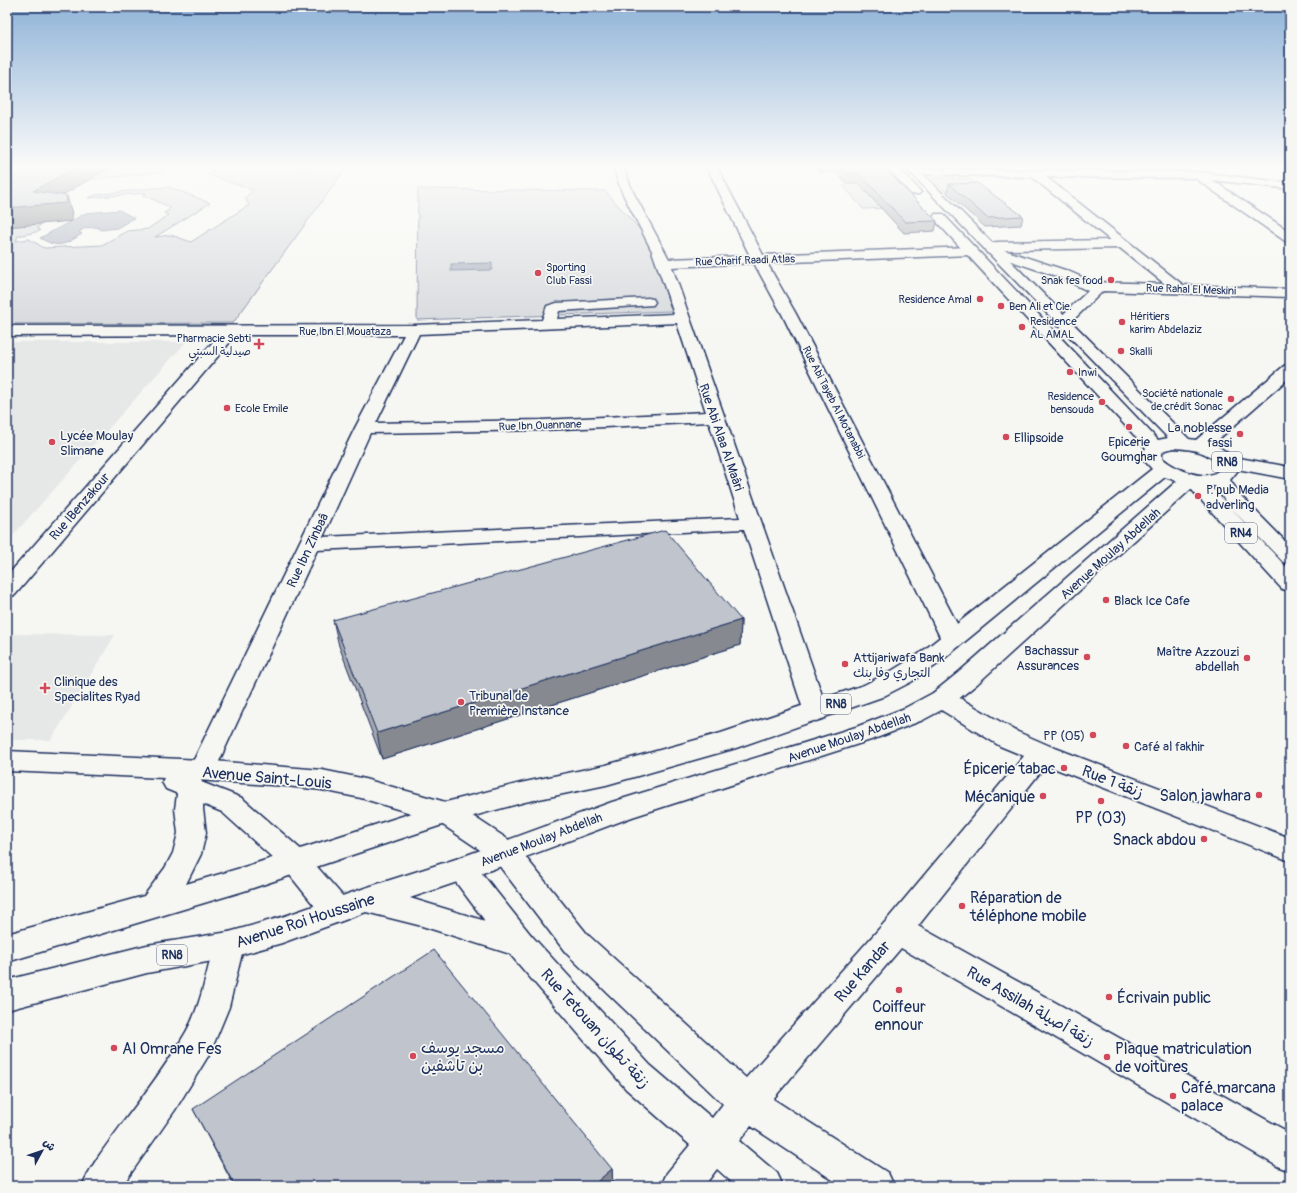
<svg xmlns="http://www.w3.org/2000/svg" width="1297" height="1193" font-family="Pangolin,'Playpen Sans Arabic',sans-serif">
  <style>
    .built { fill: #e6e7e7 }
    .green { fill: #d6d9dd; stroke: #78849e }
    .water { fill: #abb2c0; stroke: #717e99 }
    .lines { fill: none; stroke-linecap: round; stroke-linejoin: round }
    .street-casing { stroke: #1b2f5e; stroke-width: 3 }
    .secondary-casing { stroke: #1b2f5e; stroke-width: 3 }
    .primary-casing { stroke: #1b2f5e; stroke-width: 3 }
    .street { fill: #f6f6f2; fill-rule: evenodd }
    .secondary { fill: #f6f6f2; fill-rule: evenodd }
    .primary { fill: #f6f6f2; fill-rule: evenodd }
    .wall { fill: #a5a9b0; stroke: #1b2f5e }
    .shaded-wall { fill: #868990; stroke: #1b2f5e }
    .building { fill: #c0c4cd; stroke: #1b2f5e }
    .poi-dot { fill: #d1495b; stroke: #f6f6f2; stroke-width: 1.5 }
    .labels { text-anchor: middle; stroke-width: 3.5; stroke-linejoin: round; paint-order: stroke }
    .far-street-label { font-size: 11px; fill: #1b2f5e; stroke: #f6f6f2 }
    .far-poi-label { font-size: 11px; fill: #1b2f5e; stroke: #f6f6f2; text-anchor: start }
    .shield { fill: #f6f6f2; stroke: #5d6b8a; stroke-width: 1 }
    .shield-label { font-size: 12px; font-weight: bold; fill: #1b2f5e }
    .poi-label { font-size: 13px; fill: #1b2f5e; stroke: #f6f6f2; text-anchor: start }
    .street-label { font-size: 13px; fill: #1b2f5e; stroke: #f6f6f2 }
    .near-poi-label { font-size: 16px; fill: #1b2f5e; stroke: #f6f6f2; text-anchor: start }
    .near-street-label { font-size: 16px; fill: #1b2f5e; stroke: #f6f6f2 }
  </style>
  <rect width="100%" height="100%" fill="#f6f6f2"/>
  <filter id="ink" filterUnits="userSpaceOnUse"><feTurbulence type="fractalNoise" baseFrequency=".025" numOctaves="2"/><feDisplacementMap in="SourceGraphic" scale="8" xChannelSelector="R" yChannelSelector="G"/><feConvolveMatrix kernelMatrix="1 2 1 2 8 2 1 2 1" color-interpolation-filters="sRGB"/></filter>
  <g filter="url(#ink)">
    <!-- built -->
    <path class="built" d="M7 342H186L7 542Z
      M7 634 115 635 51 740H7Z"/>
    <!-- green -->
    <path class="green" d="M88 167H169L161 172 88 180 74 172Z
      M217 167H347L233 323 7 324V227L62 213 37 227 40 231 18 236 16 241 29 239 44 248 102 245 127 231 148 229 168 215 164 213 169 210 170 207 143 195 146 193 88 198 95 195 153 188 169 187 210 203 155 237 171 235 191 242 249 205 245 198 253 190 208 175Z
      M932 178 970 179 982 189 945 191Z
      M890 183 912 207 863 209 843 185Z
      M418 189 605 191 646 236 672 311 417 320Z"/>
    <!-- water -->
    <path class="water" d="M119 210 134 218 117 228 101 230 97 227 85 228 79 232 82 234C64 245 59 249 40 238L86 213Z
      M492 263V270L451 271V264Z"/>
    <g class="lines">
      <defs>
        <path id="street" d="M613 167H623L633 192 669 259 750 256 707 167H717L763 255 970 247 975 248 977 251 975 254 970 255 767 263 796 314 965 639 961 644 953 646 945 644 941 639 782 314 754 263 672 267 828 712 825 718 816 721 807 718 804 712 744 529 317 550 215 770 211 777 202 780 193 777 189 770 355 428 404 335H236L15 595 7 597V576L219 335 7 336V326L414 325 542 320 547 306 557 303 648 298 653 299 655 302 653 305 559 311 557 319 674 314 652 251 622 192ZM677 323 706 412 542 420 376 423 419 334ZM709 422 740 518 323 537 370 433 542 430Z
          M915 169 1197 172 1290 183V189L1212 180 1290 232V242L1285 241 1195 178 1046 177 1183 285 1290 289V297L1103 291 1067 326 1062 327 1057 326 1055 323 1057 320 1088 291 1059 277 987 253 985 250 992 243 997 242 1110 240 1032 177 911 174 909 172ZM1120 248 1165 284 1093 282 1068 271 1004 250Z
          M1228 456 1290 467V479L1221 466 1219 462 1221 458Z
          M942 691 951 693 1018 732 1050 746 1290 838V861L1046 765 918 926 1290 1133V1171L1277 1166 901 948 773 1099 888 1173 894 1186H842L751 1126 739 1141 777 1173 783 1186H736L717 1169 704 1186H661L667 1173 690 1145 626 1089 509 953 452 877 447 869 452 861 462 857 472 861 531 935 650 1065 712 1118 723 1104 566 953 495 860 491 852 495 844 505 841 515 844 588 935 746 1078 886 921 1024 756 1000 746 933 705 930 699 933 693Z
          M229 932 240 935 244 945 229 1007 210 1053 175 1110 122 1186H82C93 1161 110 1141 125 1120 147 1091 168 1063 186 1032 201 1006 206 974 214 945L218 935Z"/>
        <path id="secondary" d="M7 751 202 760 322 770 361 778 456 805 515 844 519 852 515 860 505 863 495 860 437 821 361 798 322 790 286 786 196 780 242 798 305 853 347 901 351 910 347 919 336 923 325 919 285 869 222 812 166 789 162 782 164 778 7 771Z"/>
        <path id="primary" d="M887 167H898L919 190 921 192 919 194H911Z
          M905 167H916L1189 439 1196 440 1284 366 1290 364V377L1213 444C1226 450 1233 457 1239 469L1230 480 1241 496 1290 546V564L1283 562 1229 506 1290 571V591L1282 589 1191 489 977 684 951 705 923 720 874 739 632 817 472 877 410 898 531 935 535 944 531 953 520 957 422 926 366 912 282 943 229 958 147 973 7 1010V980L147 945 229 932 282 917 365 888 456 859 612 802 856 727 905 708 933 693 959 672 1177 481 1165 477 935 666 911 682 882 697 736 748 606 785 525 802 448 823 244 891 7 962V934L144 896 165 868 173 853 178 833 175 809 178 787 181 780 191 777 201 780 204 787 203 809 206 833 201 854 186 884 244 867 446 802 525 782 606 765 721 733 864 685 893 670 919 654 1152 469 1144 460V451L1146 448 935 220 933 217 935 214H943L1158 440 1168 438ZM1174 448C1191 449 1212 451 1220 469 1207 484 1175 469 1162 458V453L1165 450ZM1210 486H1215L1227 504Z"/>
      </defs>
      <!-- street casing -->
      <use href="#street" class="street-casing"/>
      <!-- secondary casing -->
      <use href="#secondary" class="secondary-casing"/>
      <!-- primary casing -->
      <use href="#primary" class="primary-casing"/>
      <!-- street -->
      <use href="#street" class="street"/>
      <!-- secondary -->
      <use href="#secondary" class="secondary"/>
      <!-- primary -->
      <use href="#primary" class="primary"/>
    </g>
    <!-- wall -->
    <path class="wall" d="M815 167H883L937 221 935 231 904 233 858 183H846L836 172H819Z
      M949 184 1023 216 1021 225 985 227 947 193Z
      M333 620H741L740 645 382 759 339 646Z
      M193 1109 612 1169 613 1186H234Z"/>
    <!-- shaded-wall -->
    <path class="shaded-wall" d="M77 167H109V168L46 205 67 196 72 214V221L7 227V208L33 191Z
      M741 620 740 645 382 759 377 733Z
      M612 1169 613 1186H592Z"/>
    <!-- building -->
    <path class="building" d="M10 167H77L33 191 67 196 66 203 7 208V169Z
      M841 167H883L937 221 905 222 859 173 847 174Z
      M977 183 1023 216 987 218 949 184Z
      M665 530 741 620 377 733 333 620Z
      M434 950 612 1169 592 1186H235L193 1109Z"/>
  </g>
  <!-- sky -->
  <linearGradient id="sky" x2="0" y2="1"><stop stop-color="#8fb3d8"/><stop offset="0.5" stop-color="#fbfbf9"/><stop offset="1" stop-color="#fbfbf9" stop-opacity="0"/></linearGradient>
  <rect width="1297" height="334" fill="url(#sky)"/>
  <!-- markers -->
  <g class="poi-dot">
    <circle cx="538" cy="273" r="4"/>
    <circle cx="1111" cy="280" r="4"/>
    <circle cx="980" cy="299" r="4"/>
    <circle cx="1001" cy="306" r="4"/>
    <circle cx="1122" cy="322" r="4"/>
    <circle cx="1022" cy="327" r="4"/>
    <path d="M257 338h4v4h4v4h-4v4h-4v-4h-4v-4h4z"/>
    <circle cx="1121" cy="351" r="4"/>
    <circle cx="1070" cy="372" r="4"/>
    <circle cx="1231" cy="399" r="4"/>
    <circle cx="1102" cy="402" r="4"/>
    <circle cx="227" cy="408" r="4"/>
    <circle cx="1129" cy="427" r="4"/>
    <circle cx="1240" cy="434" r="4"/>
    <circle cx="1006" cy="437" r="4"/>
    <circle cx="52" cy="442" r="4"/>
    <circle cx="1198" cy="496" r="4"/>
    <circle cx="1106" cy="600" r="4"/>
    <circle cx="1087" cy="657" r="4"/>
    <circle cx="1247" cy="658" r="4"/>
    <circle cx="845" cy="664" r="4"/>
    <path d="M43 682h4v4h4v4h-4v4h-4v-4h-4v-4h4z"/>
    <circle cx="461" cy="702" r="4"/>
    <circle cx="1093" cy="735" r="4"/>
    <circle cx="1126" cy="746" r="4"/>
    <circle cx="1064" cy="768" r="4"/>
    <circle cx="1259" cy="795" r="4"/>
    <circle cx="1043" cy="796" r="4"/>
    <circle cx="1101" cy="801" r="4"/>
    <circle cx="1204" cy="839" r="4"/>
    <circle cx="962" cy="906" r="4"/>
    <circle cx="899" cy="990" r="4"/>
    <circle cx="1109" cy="997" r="4"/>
    <circle cx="114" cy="1048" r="4"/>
    <circle cx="413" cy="1056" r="4"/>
    <circle cx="1107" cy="1057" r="4"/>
    <circle cx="1173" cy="1096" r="4"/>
  </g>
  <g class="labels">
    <!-- far-street labels -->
    <g class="far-street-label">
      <text transform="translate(745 260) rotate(-2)" y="4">Rue Charif Raadi Atlas</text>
      <text transform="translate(1191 289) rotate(2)" y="4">Rue Rahal El Meskini</text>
      <text x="345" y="335">Rue Ibn El Mouataza</text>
      <text transform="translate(834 402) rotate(63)" y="4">Rue Abi Tayeb Al Motanabbi</text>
      <text transform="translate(540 425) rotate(-2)" y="4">Rue Ibn Ouannane</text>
    </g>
    <!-- far-poi labels -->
    <g class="far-poi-label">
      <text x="546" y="271">Sporting<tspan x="546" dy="13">Club Fassi</tspan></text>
      <text x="1103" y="284" text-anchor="end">Snak fes food</text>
      <text x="972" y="303" text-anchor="end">Residence Amal</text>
      <text x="1009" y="310">Ben Ali et Cie.</text>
      <text x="1130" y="320">Héritiers<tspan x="1130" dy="13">karim Abdelaziz</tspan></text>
      <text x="1030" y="325">Residence<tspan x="1030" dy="13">AL AMAL</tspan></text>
      <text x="251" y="342" text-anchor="end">Pharmacie Sebti<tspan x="251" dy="13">صيدلية السبتي</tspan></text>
      <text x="1129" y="355">Skalli</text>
      <text x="1078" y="376">Inwi</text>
      <text x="1223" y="397" text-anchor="end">Société nationale<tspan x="1223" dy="13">de crédit Sonac</tspan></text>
      <text x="1094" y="400" text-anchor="end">Residence<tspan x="1094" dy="13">bensouda</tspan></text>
      <text x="235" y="412">Ecole Emile</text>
    </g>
    <!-- shield labels -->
    <g class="shield">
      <rect x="1212" y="452" width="30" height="20" rx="3"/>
      <rect x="1225" y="523" width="32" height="20" rx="3"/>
      <rect x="821" y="694" width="30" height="20" rx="3"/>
      <rect x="157" y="945" width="30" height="20" rx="3"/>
    </g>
    <g class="shield-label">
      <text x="1227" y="466">RN8</text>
      <text x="1241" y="537">RN4</text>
      <text x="836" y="708">RN8</text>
      <text x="172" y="959">RN8</text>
    </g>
    <!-- poi labels -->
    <g class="poi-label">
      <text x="1232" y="432" text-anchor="end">La noblesse<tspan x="1232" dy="15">fassi</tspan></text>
      <text x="60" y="440">Lycée Moulay<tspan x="60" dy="15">Slimane</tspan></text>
      <text x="1014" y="442">Ellipsoide</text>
      <text x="1129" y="446" text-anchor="middle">Epicerie<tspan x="1129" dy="15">Goumghar</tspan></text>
      <text x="1206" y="494">P. pub Media<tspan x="1206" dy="15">adverling</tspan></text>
      <text x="1114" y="605">Black Ice Cafe</text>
      <text x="1079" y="655" text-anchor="end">Bachassur<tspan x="1079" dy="15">Assurances</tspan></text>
      <text x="1239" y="656" text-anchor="end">Maître Azzouzi<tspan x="1239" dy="15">abdellah</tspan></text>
      <text x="853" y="662">Attijariwafa Bank<tspan x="853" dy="15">التجاري وفا بنك</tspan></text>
      <text x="54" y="686">Clinique des<tspan x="54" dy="15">Specialites Ryad</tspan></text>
      <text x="469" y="700">Tribunal de<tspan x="469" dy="15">Première Instance</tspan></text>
      <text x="1085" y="740" text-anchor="end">PP (05)</text>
      <text x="1134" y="751">Café al fakhir</text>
    </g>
    <!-- street labels -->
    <g class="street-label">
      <text transform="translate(722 437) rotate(71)" y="5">Rue Abi Alaa Al Maâri</text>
      <text transform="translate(79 506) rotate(-49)" y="5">Rue IBenzakour</text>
      <text transform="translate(307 550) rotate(-65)" y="5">Rue Ibn Zinbaâ</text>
      <text transform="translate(1110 553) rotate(-42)" y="5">Avenue Moulay Abdellah</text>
      <text transform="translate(849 737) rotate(-19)" y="5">Avenue Moulay Abdellah</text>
      <text transform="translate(541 839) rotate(-21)" y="5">Avenue Moulay Abdellah</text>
    </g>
    <!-- near-poi labels -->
    <g class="near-poi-label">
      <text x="1056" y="774" text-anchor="end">Épicerie tabac</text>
      <text x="1251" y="801" text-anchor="end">Salon jawhara</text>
      <text x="1035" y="802" text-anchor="end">Mécanique</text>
      <text x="1101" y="823" text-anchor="middle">PP (03)</text>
      <text x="1196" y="845" text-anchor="end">Snack abdou</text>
      <text x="970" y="903">Réparation de<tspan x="970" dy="18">téléphone mobile</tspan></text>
      <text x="1117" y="1003">Écrivain public</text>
      <text x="899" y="1012" text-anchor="middle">Coiffeur<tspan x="899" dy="18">ennour</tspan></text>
      <text x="421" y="1053">مسجد يوسف<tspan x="421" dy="18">بن تاشفين</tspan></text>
      <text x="122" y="1054">Al Omrane Fes</text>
      <text x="1115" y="1054">Plaque matriculation<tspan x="1115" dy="18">de voitures</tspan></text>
      <text x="1181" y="1093">Café marcana<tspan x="1181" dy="18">palace</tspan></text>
    </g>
    <!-- near-street labels -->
    <g class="near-street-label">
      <text transform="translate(267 777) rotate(5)" y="6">Avenue Saint-Louis</text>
      <text transform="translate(1113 781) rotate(21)" y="6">Rue 1 زنقة</text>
      <text transform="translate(305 920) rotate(-18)" y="6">Avenue Roi Houssaine</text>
      <text transform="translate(862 971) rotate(-49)" y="6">Rue Kandar</text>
      <text transform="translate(1031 1006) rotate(30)" y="6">Rue Assilah زنقة أصيلة</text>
      <text transform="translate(596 1028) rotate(48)" y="6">Rue Tetouan زنقة تطوان</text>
    </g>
  </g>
  <!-- margin -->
  <rect width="1297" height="1193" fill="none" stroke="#f6f6f2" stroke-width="24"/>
  <rect x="12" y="12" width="1273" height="1169" fill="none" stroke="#1b2f5e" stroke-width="1.5" filter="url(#ink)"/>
  <!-- north arrow -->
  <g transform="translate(42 1151) rotate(50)" stroke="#f6f6f2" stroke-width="3" paint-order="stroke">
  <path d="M0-3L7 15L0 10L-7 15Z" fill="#1b2f5e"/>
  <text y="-6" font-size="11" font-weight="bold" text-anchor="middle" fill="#1b2f5e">ش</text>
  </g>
</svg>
